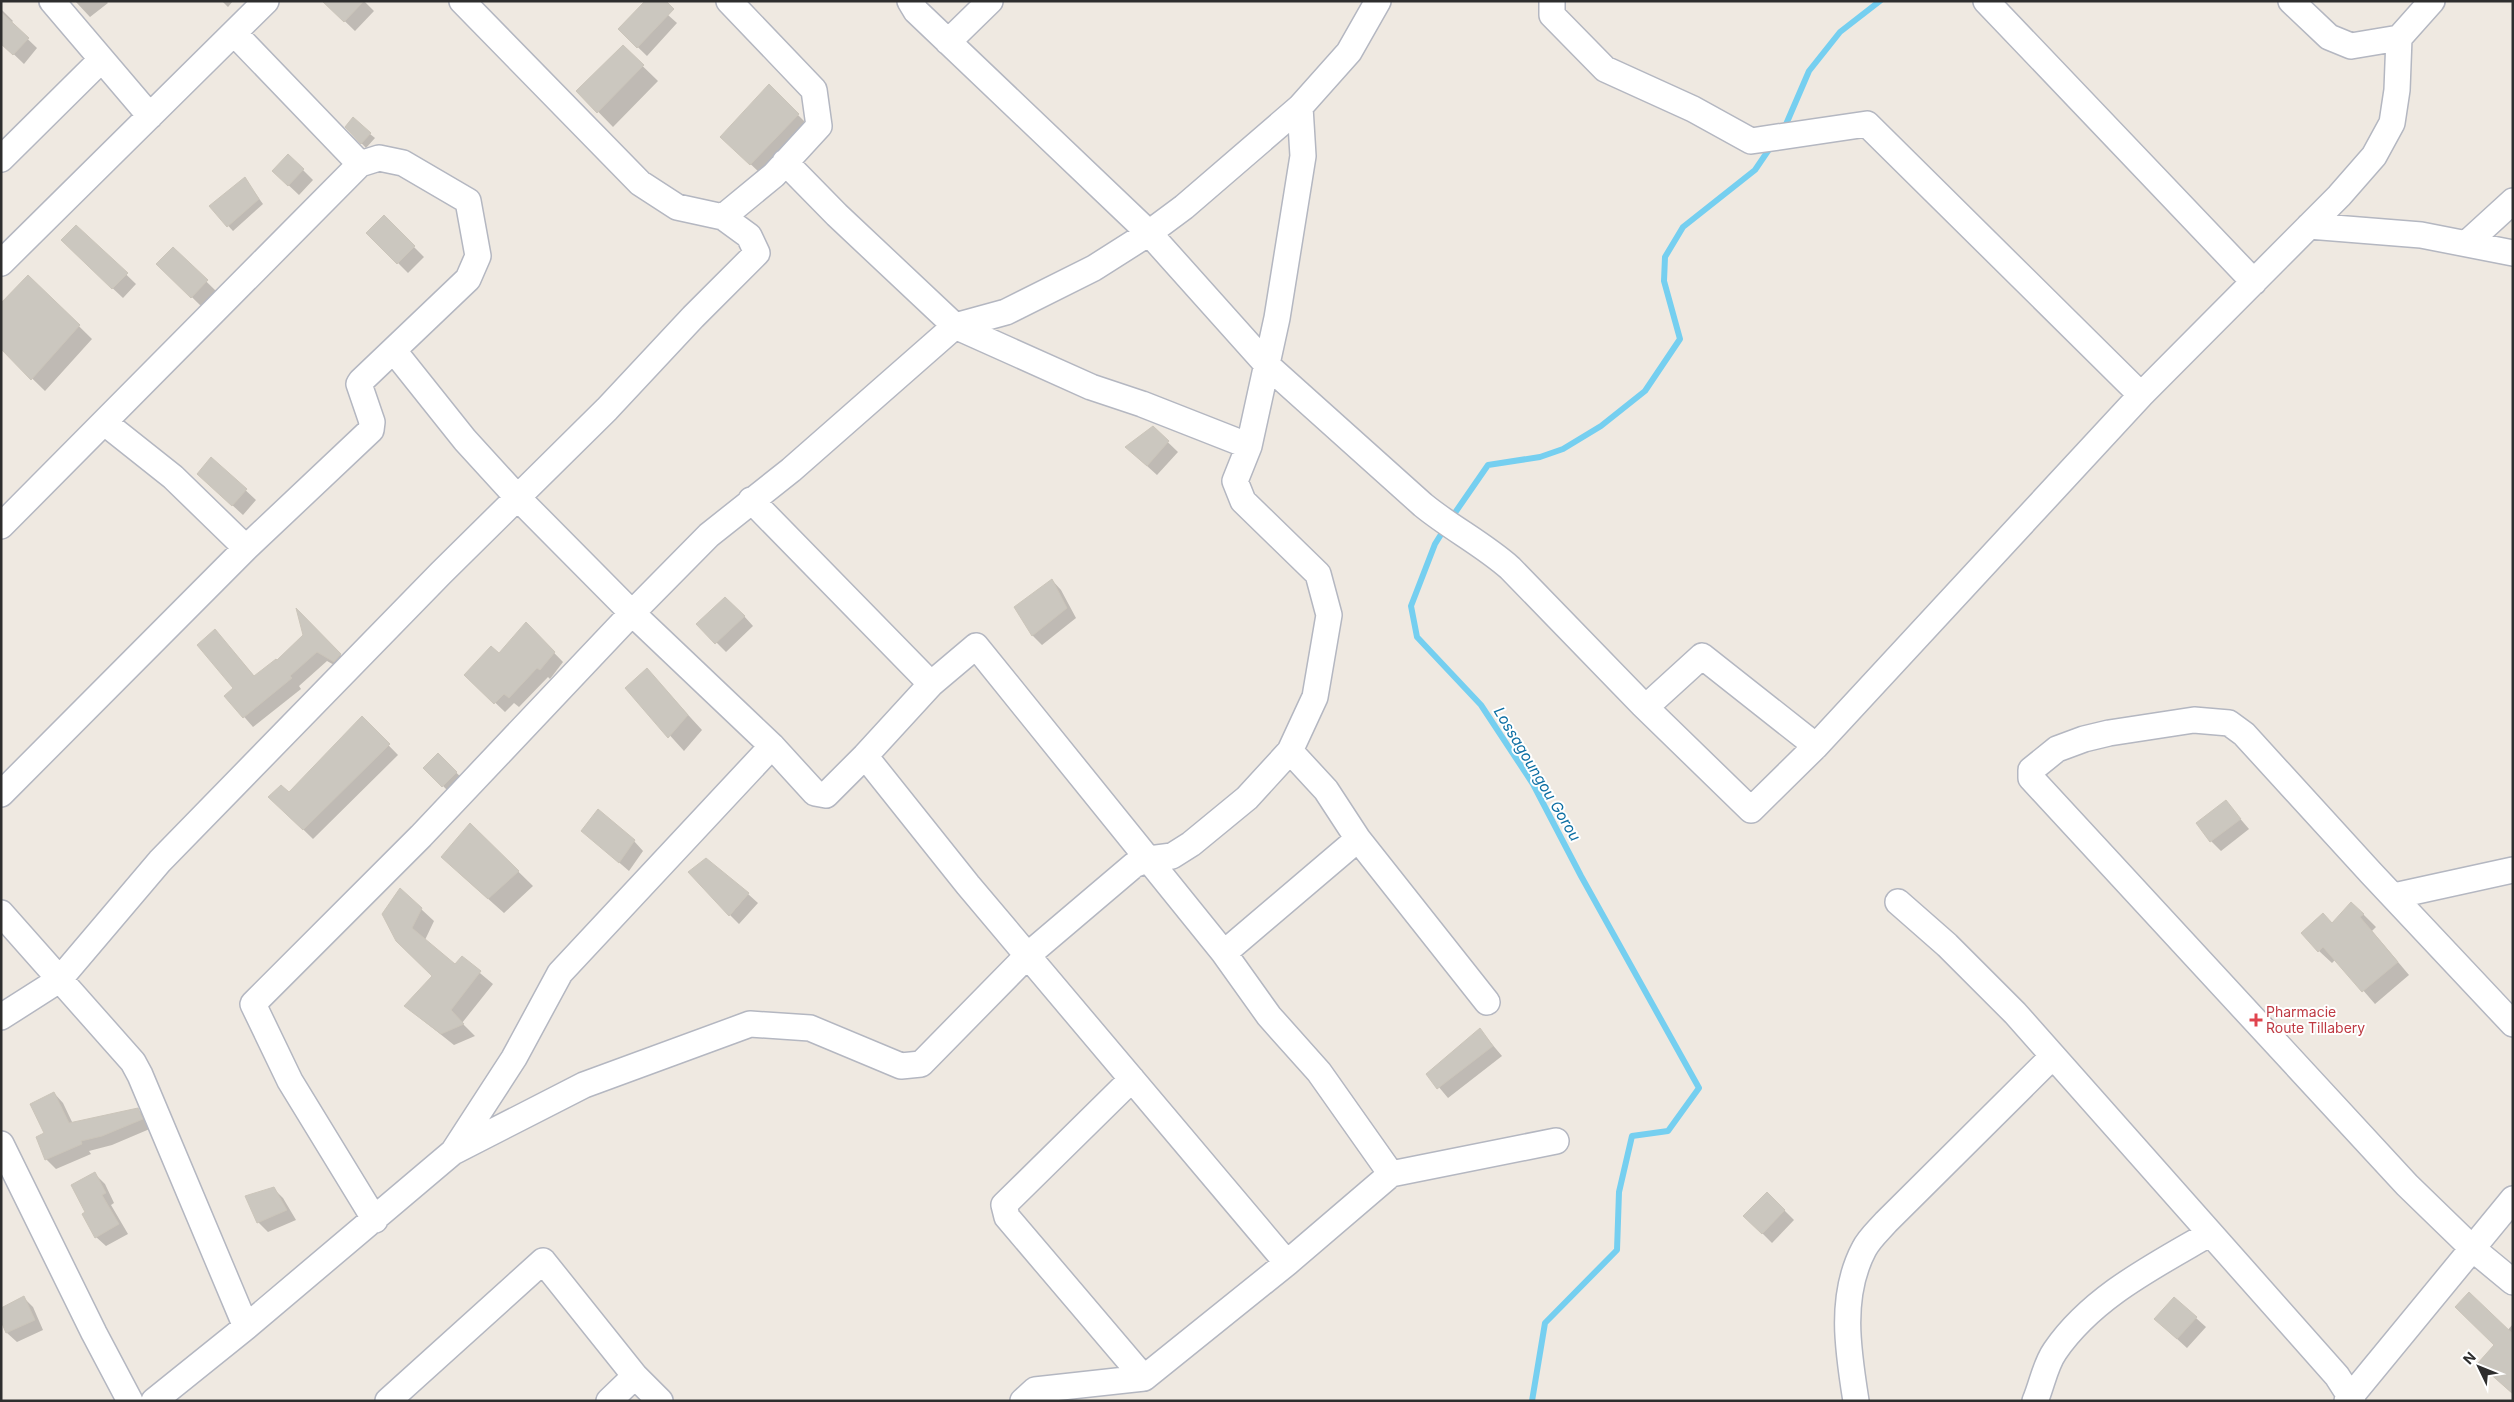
<svg xmlns="http://www.w3.org/2000/svg" width="2514" height="1402" font-family="Inter,sans-serif">
  <style>
    .shadow { fill: #0003 }
    .lines { fill: none; stroke-linecap: round; stroke-linejoin: round }
    .stream { stroke: #75cff0; stroke-width: 6 }
    .building { fill: #cbc7bf; stroke: #cbc5ba }
    .minor-casing { stroke: #b4b7c1; stroke-width: 28 }
    .minor { stroke: #fff; stroke-width: 25 }
    .health-dot { fill: #e0444e; stroke: #fff; stroke-width: 2 }
    .labels { text-anchor: middle; stroke-width: 4; stroke-linejoin: round; paint-order: stroke }
    .health-label { font-size: 14px; fill: #be3a42; stroke: #fff; text-anchor: start }
    .water-label { font-size: 15px; font-style: italic; fill: #0d6fa3; stroke: #fff }
  </style>
  <rect width="100%" height="100%" fill="#efe9e1"/>
  <!-- shadow -->
  <path class="shadow" d="M75 1H106L108 3 90 17Z
    M222 1H233L228 7Z
    M364 1 374 11 355 31 326 3Z
    M1 9 13 21 11 23 37 48 24 64 1 42Z
    M668 15 677 23 647 56 619 29Z
    M623 47 658 81 613 127 578 91Z
    M769 86 808 125 761 174 722 137Z
    M346 127 370 134 375 138 366 148Z
    M288 155 313 180 299 195 283 180Z
    M245 179 263 204 233 231 211 207Z
    M384 217 424 257 408 273 368 233Z
    M76 226 136 284 123 298 72 250Z
    M173 249 216 291 201 306 158 264Z
    M28 276 92 339 45 391 1 348Z
    M1153 428 1178 452 1157 475 1137 457Z
    M212 459 256 500 243 515 208 483Z
    M1052 580 1061 590 1076 618 1042 645 1033 636 1016 608Z
    M299 613 350 665 345 671 327 661 299 686 301 689 253 727 226 696 235 689 215 631 255 677 277 662 305 635Z
    M744 616 753 626 726 652 698 624Z
    M526 624 563 662 550 679 548 677 519 707 514 703 505 712 466 675 499 655Z
    M647 670 702 730 684 751 627 688Z
    M362 718 398 755 313 839 270 797 289 794Z
    M438 755 466 782 453 796 425 768Z
    M2226 802 2249 829 2221 851 2211 841Z
    M470 824 533 886 504 913 458 872Z
    M593 840 634 841 643 851 629 871Z
    M748 894 758 903 739 924 730 915Z
    M421 909 434 921 425 940 455 965 462 958 493 984 462 1023 475 1036 454 1045 405 1006 434 977 397 941Z
    M2363 914 2376 927 2372 931 2409 975 2375 1004 2336 959 2332 963 2319 951 2332 924Z
    M1480 1030 1502 1056 1448 1098 1428 1074Z
    M54 1093 63 1103 73 1124 138 1110 148 1119 152 1128 112 1145 89 1151 91 1154 56 1169 46 1159Z
    M95 1174 105 1184 114 1203 111 1205 128 1234 106 1246 96 1237 87 1213Z
    M273 1188 283 1198 296 1220 268 1232 258 1222Z
    M1767 1193 1794 1220 1772 1243 1745 1216Z
    M24 1298 33 1307 43 1330 17 1342 7 1333 1 1318Z
    M2196 1318 2206 1327 2187 1348 2166 1329Z
    M2513 1324V1394L2479 1363Z"/>
  <g class="lines">
    <!-- stream -->
    <path class="stream" d="M1784 129 1809 71 1840 32 1880 1
      M1450 520 1488 465 1540 457 1563 449 1601 426 1645 391 1680 339 1664 281 1665 257 1683 227 1755 170 1772 145
      M1445 528 1435 544 1411 606 1417 637 1481 705 1533 784 1581 876 1699 1088 1668 1131 1632 1136 1619 1192 1617 1250 1545 1323 1532 1401"/>
  </g>
  <!-- building -->
  <path class="building" d="M322 1H364L344 22Z
    M645 1H666L674 9 637 48 618 29Z
    M1 12 29 38 13 55 1 44Z
    M623 45 644 65 597 113 576 91Z
    M769 84 799 114 750 165 720 137Z
    M353 117 371 133 361 144 345 127Z
    M288 154 304 169 288 186 272 171Z
    M245 177 259 199 227 227 209 206Z
    M384 215 415 246 397 264 366 233Z
    M76 225 128 273 112 289 61 240Z
    M173 247 208 280 191 298 156 264Z
    M28 275 80 325 31 380 1 349V303Z
    M1153 426 1169 441 1147 466 1125 447Z
    M211 457 247 489 232 506 197 474Z
    M1052 579 1067 608 1032 636 1014 607Z
    M725 597 745 616 715 644 696 624Z
    M296 608 341 654 334 662 317 652 290 676 292 678 243 718 224 696 233 688 197 645 215 629 254 676 276 659 277 660 303 635Z
    M526 622 555 652 540 670 537 668 509 698 504 694 494 704 464 675 491 646 499 653Z
    M647 668 688 715 668 738 625 688Z
    M362 716 390 744 303 830 268 797 281 785 289 792Z
    M438 753 457 772 442 787 423 768Z
    M2226 800 2241 819 2210 842 2196 823Z
    M598 809 635 840 619 863 581 831Z
    M470 823 519 871 488 899 441 857Z
    M706 858 749 893 729 916 688 872Z
    M400 888 422 908 412 928 455 964 462 956 481 971 451 1010 464 1024 441 1034 404 1006 432 976 396 941 382 914Z
    M2351 902 2364 914 2360 917 2398 962 2362 992 2323 947 2318 952 2301 933 2323 913 2332 923Z
    M1480 1028 1493 1046 1437 1089 1426 1074Z
    M54 1092 69 1123 138 1108 143 1119 102 1136 81 1141 82 1144 45 1160 36 1137 44 1133 30 1104Z
    M95 1172 106 1193 102 1195 119 1224 95 1238 82 1214 85 1212 71 1185Z
    M274 1187 287 1210 257 1223 245 1196Z
    M1767 1192 1785 1210 1762 1234 1743 1216Z
    M2469 1292 2513 1334V1394L2478 1363 2494 1345 2455 1307Z
    M24 1296 35 1320 6 1333 1 1321V1308Z
    M2174 1297 2197 1317 2177 1339 2154 1319Z"/>
  <g class="lines">
    <defs>
      <path id="minor" d="M52 1 150 116
        M462 1 640 183 677 207 723 217 774 175 819 126 814 90 729 1
        M910 1 916 11 1149 233 1268 366 1423 505C1451 528 1483 544 1510 568L1643 705 1751 810 1816 746 2141 395 2339 196 2374 156 2392 123 2397 90 2399 38
        M1552 1V15L1605 69 1693 109 1751 141 1867 124 2141 395
        M1986 1 2254 282
        M2291 1 2329 37 2351 46 2399 38 2432 1
        M948 42 990 1
        M1 159 101 60
        M785 162 837 215 955 326 1091 387 1142 404 1249 446
        M2309 226 2421 235 2513 253
        M2467 243 2513 201
        M1 263 266 1
        M394 351 465 440 518 498 632 613 772 746 815 793 826 795 865 756 931 684 976 646 1224 953 1269 1016 1319 1072 1391 1174
        M105 423 173 477 246 548
        M751 500 931 684
        M1 526 360 164 234 33
        M1646 707 1702 656 1816 746
        M1290 751 1326 790 1358 839 1487 1002
        M865 756 968 885 1287 1263
        M1 794 246 548 371 430 372 422 359 384 361 381 468 279 478 256 468 201 403 163 379 158 360 164
        M2394 896 2513 870
        M1898 902 1947 945 2015 1013 2337 1376 2353 1401
        M1 913 133 1062 140 1075 246 1327
        M1224 953 1358 839
        M1 1017 59 980 160 861 441 573 607 409 693 317 757 253 749 236 723 217
        M2513 1024 2371 873 2244 734 2229 723 2194 720 2109 733 2084 739 2057 749 2031 770V778L2407 1185 2473 1249 2513 1282
        M1132 1079 1004 1205 1007 1217 1144 1378
        M1 1144 94 1333 130 1401
        M453 1152 584 1085 750 1024 810 1028 901 1066 921 1064 1028 955 1134 865 1149 859 1172 856 1191 844 1247 798 1290 751 1315 697 1329 615 1318 574 1243 501 1235 481 1249 446 1277 318 1303 156 1300 107
        M375 1220 290 1081 253 1004 421 836 632 613 709 535 791 470 955 326 1006 312 1094 268 1149 233 1184 207 1300 107 1349 52 1378 1
        M635 1376 660 1401
        M154 1401 246 1327 453 1152 514 1058 560 973 772 746
        M388 1401 543 1261 635 1376 609 1401
        M1023 1401 1035 1390 1144 1378 1287 1263 1391 1174 1556 1141
        M1856 1401C1848 1351 1839 1296 1864 1249 1869 1239 1879 1230 1886 1222L2053 1056
        M2035 1401C2042 1385 2045 1365 2055 1351 2092 1297 2154 1266 2209 1234
        M2347 1401 2513 1199"/>
    </defs>
    <!-- minor casing -->
    <use href="#minor" class="minor-casing"/>
    <!-- minor -->
    <use href="#minor" class="minor"/>
  </g>
  <!-- markers -->
  <path class="health-dot" d="M2253.5 1012.5h5v5h5v5h-5v5h-5v-5h-5v-5h5z"/>
  <g class="labels">
    <!-- health labels -->
    <g class="health-label">
      <text x="2266" y="1017">Pharmacie<tspan x="2266" dy="16">Route Tillabery</tspan></text>
    </g>
    <!-- water labels -->
    <g class="water-label">
      <text transform="translate(1537 774) rotate(59)" y="5">Lossagoungou Gorou</text>
    </g>
  </g>
  <!-- border -->
  <rect width="2514" height="1402" fill="none" stroke="#2e2e2e" stroke-width="5"/>
  <!-- north arrow -->
  <g transform="translate(2479 1367) rotate(313)" stroke="#ffffff" stroke-width="4" paint-order="stroke">
  <path d="M0-4L9 19L0 12L-9 19Z" fill="#2e2e2e"/>
  <text y="-8" font-size="14" font-weight="bold" text-anchor="middle" fill="#2e2e2e">N</text>
  </g>
</svg>
